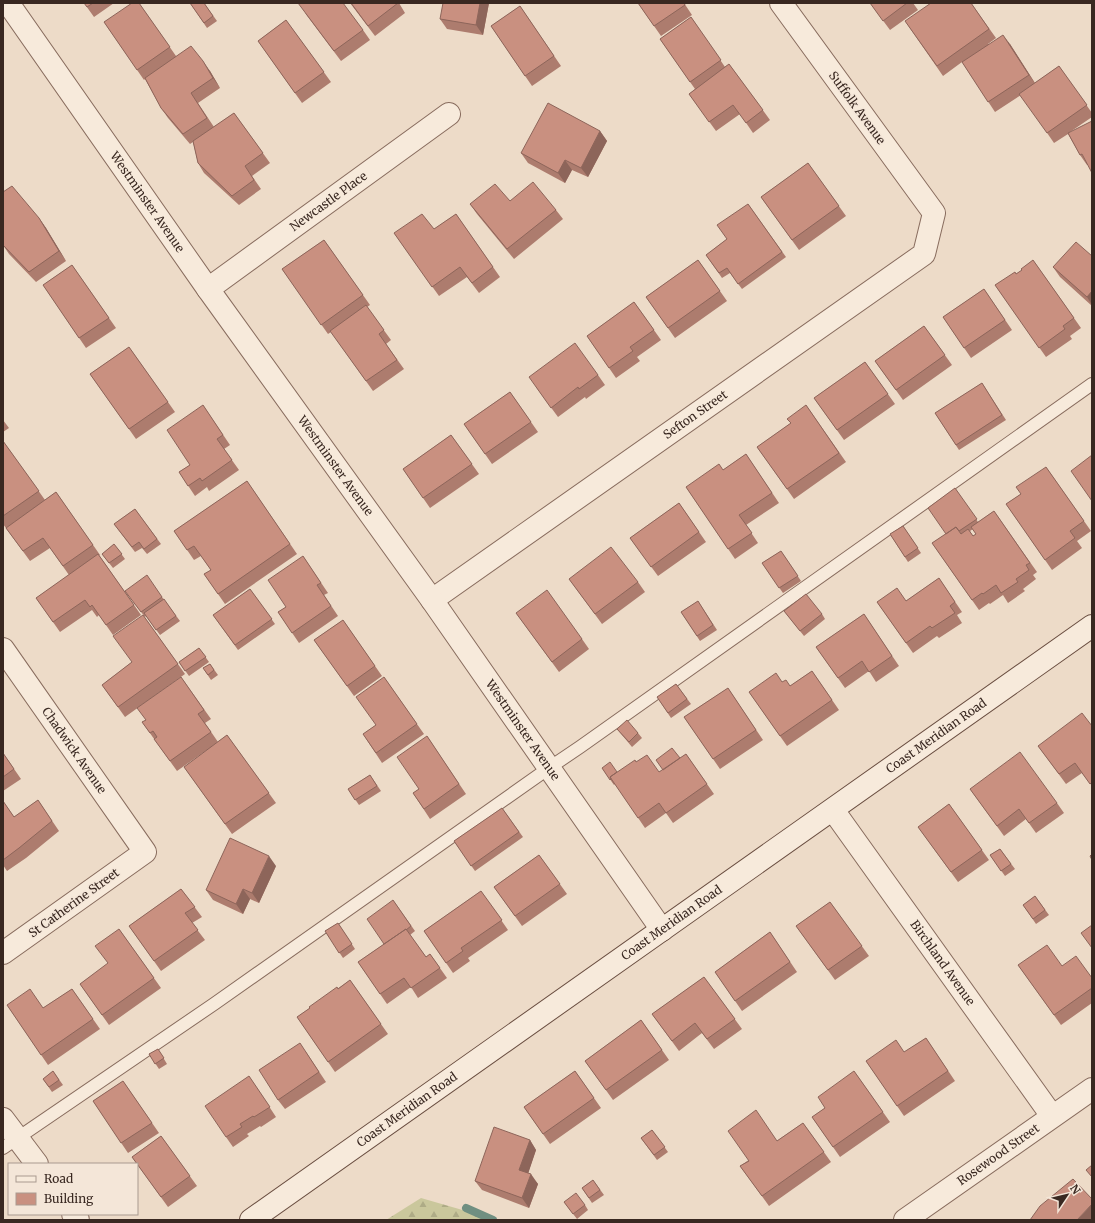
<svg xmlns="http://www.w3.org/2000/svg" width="1095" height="1223" font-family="Merriweather,serif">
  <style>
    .forest { fill: url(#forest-firs) }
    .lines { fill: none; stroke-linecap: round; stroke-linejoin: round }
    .stream { stroke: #708f81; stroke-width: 8 }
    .service-casing { stroke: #886c5e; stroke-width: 14 }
    .minor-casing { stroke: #886c5e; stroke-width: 24 }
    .tertiary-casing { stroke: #886c5e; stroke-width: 24 }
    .secondary-casing { stroke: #6a4e41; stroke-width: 24 }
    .service { stroke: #f7eadb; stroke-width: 12 }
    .minor { stroke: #f7eadb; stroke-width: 22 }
    .tertiary { stroke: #f7eadb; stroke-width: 22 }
    .secondary { stroke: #f7eadb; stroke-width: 22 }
    .wall { fill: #ad7c6e; fill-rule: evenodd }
    .shaded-wall { fill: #8d655a }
    .building { fill: #c99080; stroke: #8d655a }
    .labels { text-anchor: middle; stroke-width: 3; stroke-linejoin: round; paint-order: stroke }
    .street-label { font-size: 12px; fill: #392821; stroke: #f4e6d8 }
  </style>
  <defs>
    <pattern id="forest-firs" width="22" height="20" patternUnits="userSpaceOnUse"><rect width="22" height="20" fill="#cac79c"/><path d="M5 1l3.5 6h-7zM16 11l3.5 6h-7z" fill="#aeab86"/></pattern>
  </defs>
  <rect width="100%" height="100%" fill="#eddbc8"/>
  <!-- forest -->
  <path class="forest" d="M421 1198 497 1220H386Z"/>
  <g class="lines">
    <!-- stream -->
    <path class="stream" d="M466 1208 493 1220"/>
    <defs>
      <path id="service" d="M3 1148 214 1004 549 768 580 747 1092 384"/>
      <g id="minor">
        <path id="s1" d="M208 289 449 114"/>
        <path id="s2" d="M432 600 924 254 934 213 781 3"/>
        <path id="s3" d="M3 649 145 852 3 953"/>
        <path id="s4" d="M833 810 1052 1116"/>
        <path d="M3 1119 37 1164"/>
        <path d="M73 1214 78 1220"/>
        <path id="s5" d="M905 1220 1092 1089"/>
      </g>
      <g id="tertiary">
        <path id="s6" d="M8 3 208 289 432 600 662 930"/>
      </g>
      <g id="secondary">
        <path id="s7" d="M251 1220 1092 626"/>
      </g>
    </defs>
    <!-- service casing -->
    <use href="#service" class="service-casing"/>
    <!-- minor casing -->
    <use href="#minor" class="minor-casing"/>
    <!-- tertiary casing -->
    <use href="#tertiary" class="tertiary-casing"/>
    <!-- secondary casing -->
    <use href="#secondary" class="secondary-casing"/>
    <!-- service -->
    <use href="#service" class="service"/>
    <!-- minor -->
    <use href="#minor" class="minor"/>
    <!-- tertiary -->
    <use href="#tertiary" class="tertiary"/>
    <!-- secondary -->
    <use href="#secondary" class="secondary"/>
  </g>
  <!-- wall -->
  <path class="wall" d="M84 3H114L94 17Z
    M139 3 176 56 210 71 220 88 198 103 214 127 234 113 270 163 252 176 261 189 239 205 204 173 198 163 193 142 190 144 168 118 161 108 145 79 144 80 104 22Z
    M190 3H204L217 21 207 28Z
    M350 3H399L405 13 375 36Z
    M489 3 483 35 447 29 440 19Z
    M638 3H684L692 15 661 36Z
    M870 3H913L918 10 890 30Z
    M971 3 996 38 988 44H1010L1035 83 1059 66 1092 113V117L1070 132 1088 165H1087L1080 155 1068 134 1054 143 1021 95 995 112 962 62 943 76 905 21Z
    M520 6 561 66 532 86 491 26Z
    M305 13 363 30 370 40 341 61Z
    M691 17 725 67 729 64 770 120 753 133 740 114 716 131 689 94 695 89 660 39Z
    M286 20 331 82 302 103 258 41Z
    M600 131 607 141 588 177 572 170 565 183 528 163 521 153Z
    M808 163 846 216 799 250 761 197Z
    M510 201 556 210 563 219 514 259 477 214 470 204Z
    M748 204 786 257 742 289 730 273 722 278 706 255 727 239Z
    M456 214 500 277 479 293 467 277 439 296 394 233 434 229Z
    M39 218 46 228 66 261 36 282 9 254 3 245Z
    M324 240 370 305 367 307 391 340 386 344 404 369 373 391 331 332 328 334 282 269Z
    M1092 256V306L1060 277 1053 267Z
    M698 260 727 301 675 338 646 297Z
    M1033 260 1081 328 1070 336 1072 339 1046 357 995 285 1016 274 1022 270Z
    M72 265 116 328 86 348 43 285Z
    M984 289 1012 330 971 358 943 317Z
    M634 302 661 340 637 357 640 361 616 378 587 336Z
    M924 326 952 365 903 400 875 361Z
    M129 347 175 412 136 439 90 374Z
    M865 362 895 404 844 440 814 398Z
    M598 375 605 385 586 399 585 397 558 417 536 387Z
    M982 383 1006 420 959 450 935 413Z
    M510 392 538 432 492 464 464 424Z
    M203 405 230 445 224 449 239 470 209 491 207 487 195 496 179 472 190 465Z
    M806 405 846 462 794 499 757 447 791 423Z
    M3 420 9 428 3 432Z
    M451 435 479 474 430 508 403 469Z
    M3 441 45 500 56 492 100 555H99L141 615 113 635 99 615 97 617 92 610 60 632 36 598 69 575 50 548 30 561 3 524Z
    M746 454 779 503 746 525 758 543 735 559 686 487 723 470Z
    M1046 467 1091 531 1077 541 1082 548 1052 570 1006 504 1021 494Z
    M247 481 297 554 225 604 204 574 211 570 201 556 194 560 174 531Z
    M955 488 978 522 994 511 1037 572 1033 575 1036 579 1023 589 1025 591 1008 603 1003 595 990 604 989 603 979 610 932 543 946 534ZM973 529 976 534 973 536 970 531Z
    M679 503 706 542 658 576 630 538Z
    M135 509 161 544 147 554 142 548 135 552 114 524Z
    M903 526 921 553 908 562 890 534Z
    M114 544 125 559 113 568 102 554Z
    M781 551 801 581 783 593 762 563Z
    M303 556 328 593 324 595 338 616 299 643 278 612 286 607Z
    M939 578 962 612 957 615 962 623 939 638 937 636 913 653 877 602 906 601Z
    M569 579 638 582 645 592 602 624Z
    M250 589 275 624 238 650 213 615Z
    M125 591 162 597 180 621 160 635 146 616 145 617Z
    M698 601 717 630 700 641 681 612Z
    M784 611 822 614 825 619 804 636Z
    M516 613 582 639 589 649 559 672Z
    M864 614 899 666 876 682 869 671 845 688 816 647Z
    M143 615 185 674 125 717 102 685 132 662Z
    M343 620 382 676 354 696 314 640Z
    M199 648 209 662 189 676 179 662Z
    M210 664 218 675 211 680 203 668Z
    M812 671 839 710 787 746 749 692 783 682 790 686Z
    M181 677 211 719 205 723 218 742 177 771 142 722 146 720Z
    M384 677 424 734 382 763 363 734 376 725Z
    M676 684 691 704 671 718 657 697Z
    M728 688 763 740 720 769 684 717Z
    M1092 726V786L1082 773 1066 784 1038 746Z
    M617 729 638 733 642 738 632 747Z
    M227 735 276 803 232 834 184 767Z
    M427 736 466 794 430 819 413 793 419 789Z
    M3 753 21 779 3 791Z
    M686 754 714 794 673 823 666 813 645 828 615 784 614 785 602 768 617 772 636 762 659 772Z
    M370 775 381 791 359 805 348 789Z
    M970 789 1057 803 1064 813 1036 833 1026 819 1004 836Z
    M38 800 59 831 26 858 7 871 3 865V801L14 817Z
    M949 804 989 860 958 882 918 827Z
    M502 808 523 837 475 871 454 841Z
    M1000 849 1015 869 1005 876 990 855Z
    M539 855 567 894 522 926 494 887Z
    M276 866 259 903 250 899 243 914 213 900 206 890Z
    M181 889 202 917 192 923 205 940 161 971 129 926Z
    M481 891 508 930 468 958 470 961 453 973 424 931Z
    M1035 896 1049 915 1036 924 1023 905Z
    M393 900 415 931 410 935 426 957 430 954 447 978 418 998 411 987 387 1004 358 962 384 944Z
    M830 902 869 956 835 980 796 926Z
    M338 923 355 949 343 958 325 931Z
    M119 929 161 988 109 1025 80 984 108 964Z
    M770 932 797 972 742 1011 715 972Z
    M1018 965 1062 966 1092 978V1003L1061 1025Z
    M704 977 742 1029 714 1049 702 1033 679 1051 652 1014Z
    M350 980 388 1034 335 1072 297 1017Z
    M72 989 100 1029 48 1065 7 1005 43 1008Z
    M641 1020 669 1060 613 1100 585 1061Z
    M926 1038 955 1081 904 1116 866 1061 905 1052Z
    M158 1049 167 1064 159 1069 149 1054Z
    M306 1052 326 1082 285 1109 278 1100Z
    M53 1071 63 1085 52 1092 43 1079Z
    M575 1071 601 1108 550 1144 524 1107Z
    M854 1071 890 1122 840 1157 812 1117 825 1108Z
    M249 1076 276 1117 261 1127 260 1126 247 1134 249 1136 233 1147 226 1137Z
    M123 1081 159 1133 128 1153 93 1101Z
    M803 1123 831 1162 769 1206 740 1166Z
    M652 1130 668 1152 657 1160 641 1138Z
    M161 1136 197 1186 168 1207 132 1157Z
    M530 1140 536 1150 528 1173 538 1184 529 1208 482 1190 475 1181Z
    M593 1180 604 1195 592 1203 582 1188Z
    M564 1202 585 1205 588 1210 577 1219Z"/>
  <!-- shaded-wall -->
  <path class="shaded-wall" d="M480 3H489L483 35 476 25Z
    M1003 35 1010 44 1036 85 1029 75Z
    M203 61 210 71 220 88 213 78Z
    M600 131 607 141 588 177 581 168Z
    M565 160 572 170 565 183 558 173Z
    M39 218 46 228 66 261 59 251Z
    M1092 291V305L1087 297Z
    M269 856 276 866 259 903 252 893Z
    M243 889 250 899 243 914 236 904Z
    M530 1140 536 1150 526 1180 519 1170Z
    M531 1174 538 1184 529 1208 522 1198Z
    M1092 1204V1220H1077Z"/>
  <!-- building -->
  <path class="building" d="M84 3H93L87 7Z
    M132 3H139L170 47 137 70 104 22Z
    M190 3H204L213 16 204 23Z
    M298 3H343L363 30 334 51Z
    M351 3H398L368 26Z
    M443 3H480L476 25 440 19Z
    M638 3H684L685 5 654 26Z
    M870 3H907L883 21Z
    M931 3H971L989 29 937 66 905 21Z
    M520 6 554 56 525 76 491 26Z
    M691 17 721 60 690 82 660 39Z
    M286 20 324 72 295 93 258 41Z
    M1003 35 1029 75 988 102 962 62Z
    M191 46 203 61 213 78 191 93 207 118 183 134 161 108 145 78Z
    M729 64 763 110 746 123 733 105 709 122 689 94Z
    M1059 66 1087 105 1047 133 1019 94Z
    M548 103 600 131 581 168 565 160 558 173 521 153Z
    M234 113 263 153 245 166 254 180 232 196 198 163 193 141Z
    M1092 121V173L1082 154 1080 155 1068 133Z
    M808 163 839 206 792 240 761 197Z
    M533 182 556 210 507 249 470 204 495 184 510 201Z
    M12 186 39 218 59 251 29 272 3 245V192Z
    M748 204 782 252 738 284 727 268 719 273 706 255 727 239 717 225Z
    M422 214 434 229 456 214 493 267 472 283 460 267 432 287 394 233Z
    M324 240 363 295 321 325 282 269Z
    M1076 242 1092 256V291L1087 297 1053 267Z
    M698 260 720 291 668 328 646 297Z
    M1033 260 1074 318 1063 326 1065 329 1039 348 995 285 1015 272 1016 274 1022 270 1021 269Z
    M72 265 109 318 79 338 43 285Z
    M984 289 1005 320 964 348 943 317Z
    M634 302 654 330 630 347 633 351 609 368 587 336Z
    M366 305 384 330 379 334 397 360 366 381 330 331Z
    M924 326 945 355 896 390 875 361Z
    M575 343 598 375 579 389 578 387 551 408 529 377Z
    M129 347 168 402 129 429 90 374Z
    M865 362 888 394 837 430 814 398Z
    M982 383 1002 415 956 445 935 413Z
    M510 392 531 422 485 454 464 424Z
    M203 405 223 435 217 439 232 460 202 481 200 478 188 486 179 472 190 465 167 430Z
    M806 405 839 453 787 489 757 447 791 423 787 419Z
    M451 435 472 464 423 498 403 469Z
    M3 441 39 491 3 516Z
    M746 454 772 493 739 515 752 533 728 549 686 487 719 464 723 470Z
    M1092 455V501L1071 471Z
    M1046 467 1084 521 1070 531 1075 538 1045 560 1006 504 1021 494 1016 487Z
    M247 481 290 544 218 594 204 574 211 570 194 546 187 550 174 531Z
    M955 488 977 519 959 531 956 527 946 534 928 508Z
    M56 492 93 545 63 566 43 538 23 551 6 528Z
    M679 503 699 532 651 567 630 538Z
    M135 509 157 539 144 549 139 542 132 547 114 524Z
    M994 511 1030 563 1026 565 1029 570 1016 579 1018 582 1001 593 996 585 983 594 982 593 972 600 932 543 956 527 961 534 968 529 973 536 976 534 971 527Z
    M903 526 918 548 905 557 890 534Z
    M114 544 122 554 109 563 102 554Z
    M611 547 638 582 595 614 569 579Z
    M781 551 798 576 779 588 762 563Z
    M98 554 134 605 106 625 92 605 90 607 85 600 53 622 36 598Z
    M303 556 321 583 317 585 331 606 292 633 278 612 286 607 268 580Z
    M147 575 162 597 141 612 125 591Z
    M939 578 955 602 950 606 955 613 932 628 930 626 906 643 877 602 897 588 906 601Z
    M250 589 272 619 235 645 213 615Z
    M547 590 582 639 552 662 516 613Z
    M806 594 822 614 800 631 784 611Z
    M164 599 176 616 156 630 144 613Z
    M698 601 713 625 697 636 681 612Z
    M864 614 892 656 869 672 862 661 838 678 816 647Z
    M143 615 178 664 118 707 102 685 132 662 113 636Z
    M343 620 375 666 347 686 314 640Z
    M199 648 206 657 185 671 179 662Z
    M210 664 214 670 208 675 203 668Z
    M812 671 832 700 780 736 749 692 776 673 782 682 786 680 790 686Z
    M181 677 204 710 198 714 211 732 170 761 154 739 157 737 153 731 150 733 142 722 146 720 137 708Z
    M384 677 417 724 376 753 363 734 376 725 356 697Z
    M676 684 687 699 668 713 657 697Z
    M728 688 756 730 713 759 684 717Z
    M1082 713 1092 726V782L1090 784 1075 763 1059 774 1038 746Z
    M627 720 638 733 629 742 617 729Z
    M227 735 269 793 225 824 184 767Z
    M427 736 459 784 424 809 413 793 419 789 397 757Z
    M672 748 680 758 663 770 656 760Z
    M1020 752 1057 803 1029 823 1019 809 997 826 970 789Z
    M3 753 14 769 3 777Z
    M686 754 707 784 666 813 659 803 638 818 610 777 635 760 636 762 647 755 659 772Z
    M610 762 617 772 610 777 611 779 610 780 602 768Z
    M370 775 377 786 355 800 348 789Z
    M38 800 52 821 19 848 3 860V801L14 817Z
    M949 804 982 850 951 872 918 827Z
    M502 808 519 832 471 866 454 841Z
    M230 838 269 856 252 893 243 889 236 904 206 890Z
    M1000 849 1011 864 1001 871 990 855Z
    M1092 854V860L1090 856Z
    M539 855 560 884 515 916 494 887Z
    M181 889 195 907 185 913 198 930 154 961 129 926Z
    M481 891 502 920 461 948 463 951 446 963 424 931Z
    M1035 896 1045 910 1033 919 1023 905Z
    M393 900 411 926 406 930V929L384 944 367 919Z
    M830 902 862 946 828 970 796 926Z
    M338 923 352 944 339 953 325 931Z
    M1092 925V948L1081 933Z
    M119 929 154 978 102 1015 80 984 108 963 95 946Z
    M406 929 426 957 430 954 440 968 411 988 404 978 380 994 358 962Z
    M770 932 790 962 735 1001 715 972Z
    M1047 945 1062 966 1076 956 1092 978V988L1054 1015 1018 965Z
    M704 977 735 1019 707 1039 695 1023 672 1041 652 1014Z
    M350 980 381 1024 328 1062 297 1017 310 1008 309 1007 337 987 338 989Z
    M30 989 43 1008 72 989 93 1019 41 1055 7 1005Z
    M641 1020 662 1050 606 1090 585 1061Z
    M926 1038 948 1071 897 1106 866 1061 896 1040 904 1052Z
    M300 1043 319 1072 278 1100 259 1070Z
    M158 1049 164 1058 155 1064 149 1054Z
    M53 1071 59 1080 49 1087 43 1079Z
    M575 1071 594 1098 543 1134 524 1107Z
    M854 1071 883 1112 833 1147 812 1117 825 1108 818 1097Z
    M249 1076 270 1107 254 1117 253 1116 240 1124 242 1127 226 1137 205 1106Z
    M123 1081 152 1123 121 1143 93 1101Z
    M756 1110 777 1141 803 1123 824 1152 762 1196 740 1166 749 1161 728 1131Z
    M494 1127 530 1140 519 1170 531 1174 522 1198 475 1181Z
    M652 1130 665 1147 654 1155 641 1138Z
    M161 1136 190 1176 161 1197 132 1157Z
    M1092 1165V1177L1086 1170Z
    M1073 1179 1092 1199V1204L1077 1220H1030L1040 1206Z
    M593 1180 600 1190 589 1198 582 1188Z
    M576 1193 585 1205 573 1214 564 1202Z"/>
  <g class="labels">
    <!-- street labels -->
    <g class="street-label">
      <text transform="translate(857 108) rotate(54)" y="4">Suffolk Avenue</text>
      <text dy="4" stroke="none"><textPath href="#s6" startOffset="243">Westminster Avenue</textPath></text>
      <text dy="4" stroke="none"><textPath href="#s1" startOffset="149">Newcastle Place</textPath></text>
      <text dy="4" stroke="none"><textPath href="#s2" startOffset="322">Sefton Street</textPath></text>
      <text dy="4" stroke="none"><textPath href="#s6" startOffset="567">Westminster Avenue</textPath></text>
      <text dy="4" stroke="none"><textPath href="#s6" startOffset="891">Westminster Avenue</textPath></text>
      <text dy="4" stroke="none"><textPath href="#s7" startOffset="839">Coast Meridian Road</textPath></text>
      <text dy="4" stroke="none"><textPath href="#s3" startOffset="124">Chadwick Avenue</textPath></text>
      <text transform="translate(74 903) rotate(-36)" y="4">St Catherine Street</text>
      <text dy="4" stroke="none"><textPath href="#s7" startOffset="515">Coast Meridian Road</textPath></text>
      <text dy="4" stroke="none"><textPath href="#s4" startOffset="188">Birchland Avenue</textPath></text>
      <text dy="4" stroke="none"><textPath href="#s7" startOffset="191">Coast Meridian Road</textPath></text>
      <text dy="4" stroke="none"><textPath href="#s5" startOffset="114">Rosewood Street</textPath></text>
    </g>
  </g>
  <!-- border -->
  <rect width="1095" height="1223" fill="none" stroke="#392821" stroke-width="8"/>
  <!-- legend -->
  <rect x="8" y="1163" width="130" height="52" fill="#f4e6d8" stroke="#a99a8f"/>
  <rect x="16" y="1176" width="20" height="6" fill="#f7eadb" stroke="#a99a8f"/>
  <text x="44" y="1183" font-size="12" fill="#392821">Road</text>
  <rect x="16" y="1193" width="20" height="12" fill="#c99080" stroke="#a99a8f"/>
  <text x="44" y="1203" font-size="12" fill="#392821">Building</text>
  <!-- north arrow -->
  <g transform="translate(1067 1195) rotate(55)" stroke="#f4e6d8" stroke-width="3" paint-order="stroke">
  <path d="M0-3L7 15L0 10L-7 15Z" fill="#392821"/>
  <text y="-6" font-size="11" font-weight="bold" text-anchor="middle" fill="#392821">N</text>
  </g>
</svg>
